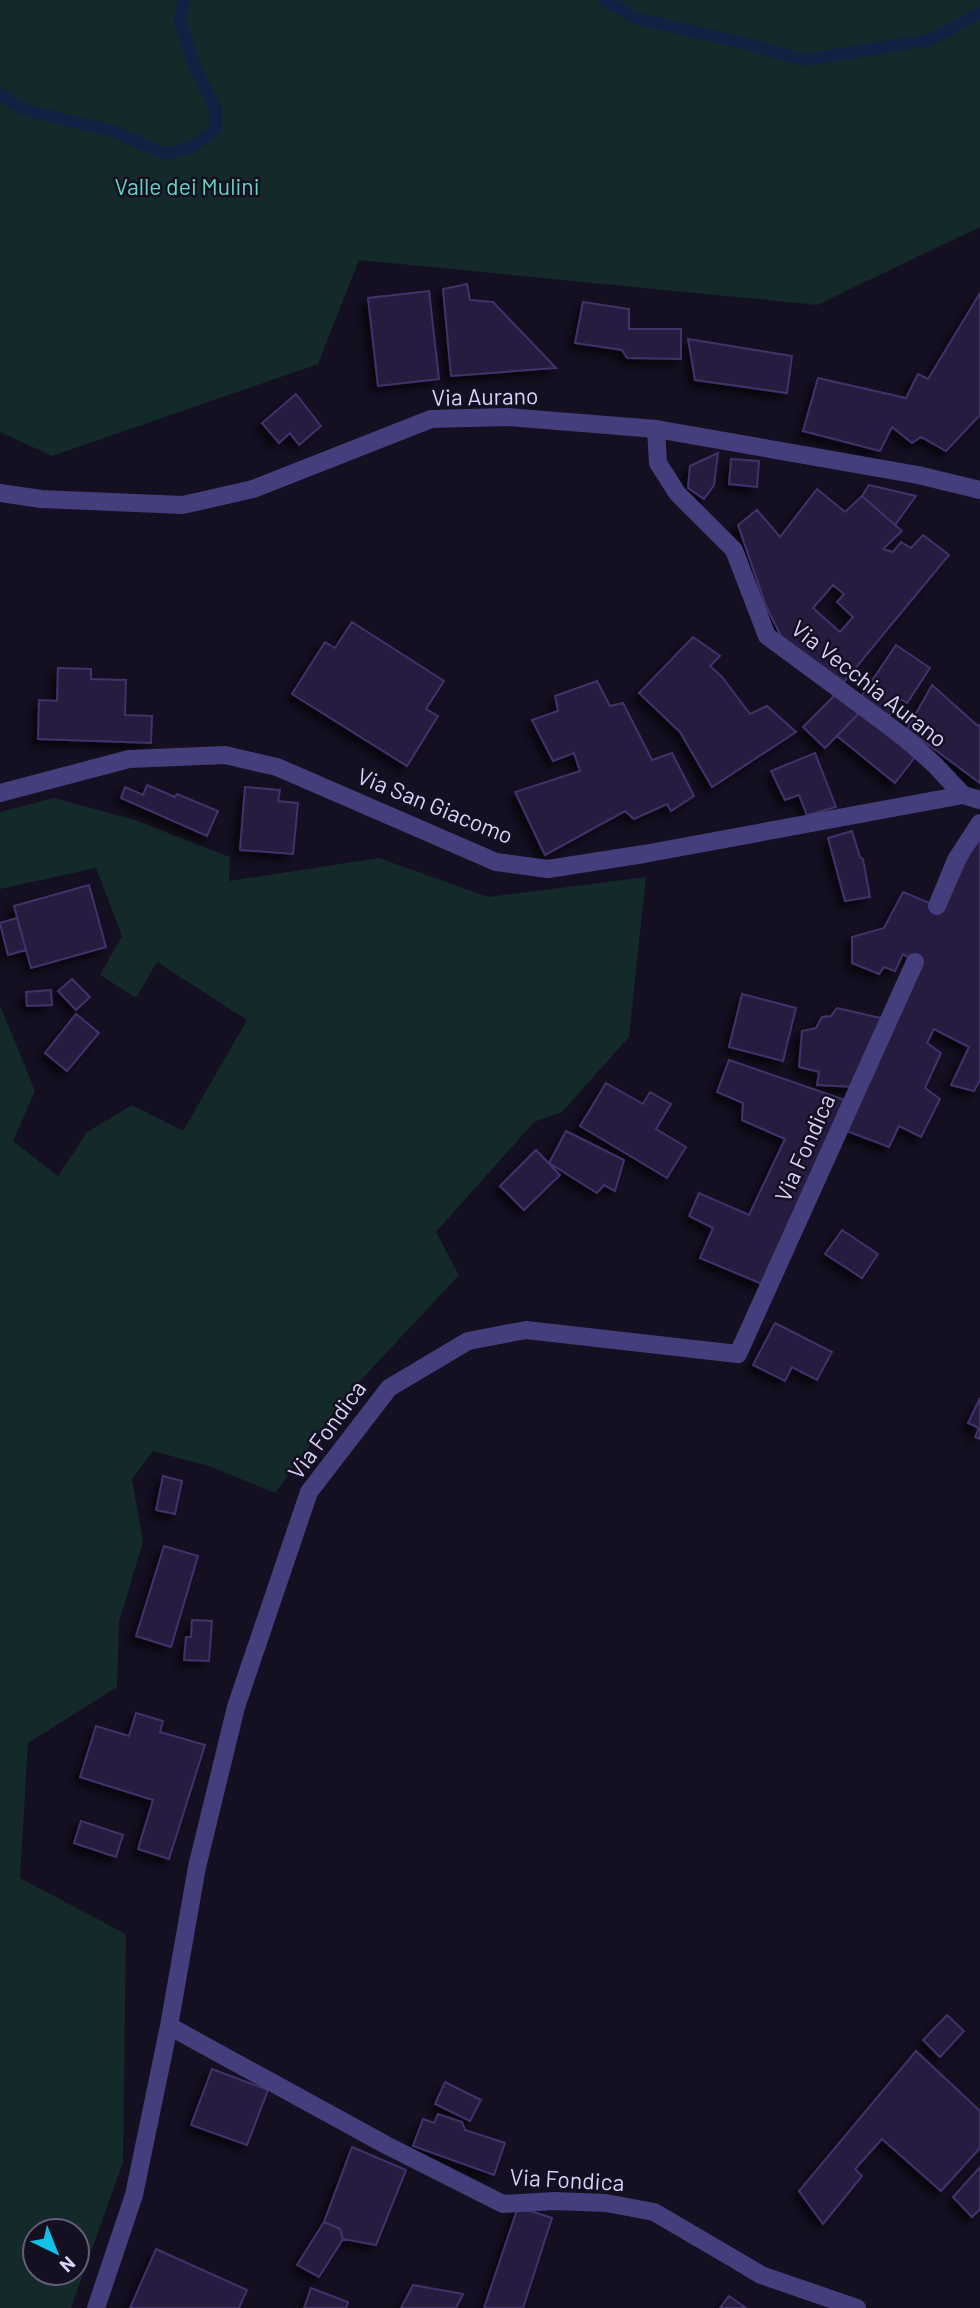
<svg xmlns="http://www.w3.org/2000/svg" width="980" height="2308" font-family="Barlow,sans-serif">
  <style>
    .green { fill: #13292a; fill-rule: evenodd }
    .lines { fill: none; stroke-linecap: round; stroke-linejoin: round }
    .stream { stroke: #122143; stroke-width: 12 }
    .building { fill: #271d40; stroke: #41316a; stroke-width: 2; fill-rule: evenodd; filter: url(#shadow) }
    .service { stroke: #453e7c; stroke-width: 18 }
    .minor { stroke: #453e7c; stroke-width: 18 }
    .labels { text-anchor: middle; stroke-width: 5; stroke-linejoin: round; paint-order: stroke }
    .park-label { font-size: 23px; fill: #65d5c2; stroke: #140f21 }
    .street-label { font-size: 23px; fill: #dbd3fb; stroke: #140f21 }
  </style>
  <defs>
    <filter id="shadow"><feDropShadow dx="-6" dy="6" stdDeviation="3.5" flood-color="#0009"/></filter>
  </defs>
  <rect width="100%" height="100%" fill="#140f21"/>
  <!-- green -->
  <path class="green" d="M0 0H980V227L817 305 359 260 318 364 52 456 0 432Z
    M54 798 135 820 230 857 229 881 379 858 488 897 646 877 629 1037 562 1112 534 1122 436 1232 459 1275 347 1395 275 1493 212 1467 153 1451 132 1479 143 1542 119 1622 117 1687 28 1743 20 1878 126 1934 123 2162 71 2308H0V1005L35 1091 13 1141 58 1176 87 1132 132 1105 183 1131 247 1020 157 962 136 998 100 975 122 936 96 868 0 889V812ZM35 2231H77V2273H35Z"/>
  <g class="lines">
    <!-- stream -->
    <path class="stream" d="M605 0 635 18 748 44 803 60 930 40 980 13
      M0 94 24 110 113 131 165 154 190 148 215 130 216 110 195 68 180 20 184 0"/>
  </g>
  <!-- building -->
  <path class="building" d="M467 284 470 300 493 302 556 368 451 376 443 289Z
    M429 291 439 379 378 386 368 298Z
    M980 293V415L946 451 921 437 912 443 892 427 880 451 803 431 818 378 906 398 918 374 928 379Z
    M583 302 629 309V329H681V359L627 358 622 350 575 343Z
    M688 339 792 356 787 393 695 380Z
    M296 394 321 426 299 445 290 433 279 443 262 423Z
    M718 453 714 485 704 499 688 488 690 466Z
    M731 459 759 461 757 487 729 484Z
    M869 485 916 496 895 525 862 496Z
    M817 489 845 512 862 496 902 531 883 549 893 552 901 542 911 548 923 535 949 555 844 682 781 636 766 606 738 525 757 510 780 537ZM833 585 844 594 837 602 853 617 840 632 813 608Z
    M352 622 444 681 426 709 438 716 407 766 292 694 325 642 335 648Z
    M693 637 720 656 710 666 722 677 750 714 767 706 796 732 712 787 680 732 639 693Z
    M896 645 930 668 907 703 901 699 889 716 861 697Z
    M58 668 91 669V679L126 680 125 715 152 716 151 743 38 739 39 700 57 701Z
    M597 681 610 706 623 703 652 760 672 753 694 796 671 811 667 804 634 819 625 811 545 855 515 792 580 771 574 753 553 761 532 720 558 711 555 696Z
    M932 685 978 726 980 725V783L907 729Z
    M838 692 859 713 825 748 803 727Z
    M859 713 915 757 895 783 837 736Z
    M815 753 836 807 807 815 799 795 785 800 771 771Z
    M147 785 175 797 177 794 218 811 207 836 121 798 125 787 143 795Z
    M245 787 280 790 278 801 298 803 293 854 240 850Z
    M852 831 860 857 863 859 870 897 845 901 828 838Z
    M980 840V1080L974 1091 951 1085 969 1047 934 1029 927 1043 941 1053 925 1088 940 1099 921 1137 899 1126 889 1147 844 1130 921 966 903 954 895 971 884 967 879 974 852 963V937L884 928 903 892 944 909 970 852Z
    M89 885 106 947 31 968 14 906Z
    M17 918 26 950 8 955 0 923Z
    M72 979 90 997 76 1010 58 991Z
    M51 990 52 1005 27 1006 26 992Z
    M742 994 796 1008 783 1061 729 1047Z
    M837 1008 885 1019 856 1087 817 1085 819 1072 799 1067 802 1031 816 1028 822 1017 831 1016Z
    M76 1014 99 1033 67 1071 45 1053Z
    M729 1060 848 1101 762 1284 700 1258 713 1228 689 1216 699 1193 749 1215 785 1139 742 1120 743 1103 717 1092Z
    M606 1083 643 1104 650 1092 671 1104 656 1129 686 1147 667 1178 580 1126Z
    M566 1131 624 1160 615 1191 604 1185 597 1193 549 1163Z
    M536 1150 560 1175 524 1210 500 1186Z
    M842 1230 878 1254 862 1278 825 1254Z
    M775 1323 832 1352 817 1380 792 1367 785 1381 753 1365Z
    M980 1398V1439L975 1437 979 1428 968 1423Z
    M163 1476 182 1481 175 1514 156 1510Z
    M164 1546 198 1556 171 1647 136 1636Z
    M192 1620 212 1621 209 1661 184 1660 186 1637H191Z
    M136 1713 163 1721 160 1732 205 1745 169 1859 138 1849 153 1800 80 1777 96 1726 129 1736Z
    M81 1821 123 1835 116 1857 74 1843Z
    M947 2015 964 2031 940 2057 923 2040Z
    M916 2051 980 2111V2148L941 2191 882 2139 855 2169 862 2176 823 2224 799 2191Z
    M212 2069 268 2090 247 2145 191 2125Z
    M445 2082 481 2100 470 2121 435 2104Z
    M438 2114 462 2122 465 2130 505 2143 494 2175 413 2146 423 2119 434 2123Z
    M352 2147 406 2170 376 2245 343 2239 340 2229 324 2222Z
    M980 2167V2209L972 2217 953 2197Z
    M518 2207 552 2218 523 2308H484Z
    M324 2222 340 2229 343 2239 319 2277 297 2265Z
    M156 2249 247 2290 239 2308H130Z
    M413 2285 463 2294 456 2308H401Z
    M311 2288 348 2302 346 2308H304Z
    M729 2296 746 2308H720Z"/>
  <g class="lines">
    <!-- service -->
    <path class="service" d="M656 429 658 463 677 493 734 550 767 636 904 737 935 765 963 795
      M937 906 956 860 980 823
      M169 2026 386 2145 503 2204 554 2201 606 2203 654 2212 736 2260
      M96 2308 134 2195 169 2026 197 1867 236 1707 309 1492 389 1388 468 1341 526 1330 738 1354 915 962"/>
    <!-- minor -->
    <path class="minor" d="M0 493 41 499 183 505 253 489 431 419 507 417 656 429 918 475 980 490
      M0 793 129 759 225 755 277 767 496 862 548 869 644 854 963 795 980 800
      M736 2260 761 2275 857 2308"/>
  </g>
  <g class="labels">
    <!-- park labels -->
    <g class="park-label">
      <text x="187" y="195">Valle dei Mulini</text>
    </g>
    <!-- street labels -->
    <g class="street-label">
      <text transform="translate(485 397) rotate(-1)" y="8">Via Aurano</text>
      <text transform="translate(869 684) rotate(38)" y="8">Via Vecchia Aurano</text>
      <text transform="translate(435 806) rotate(22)" y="8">Via San Giacomo</text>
      <text transform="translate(805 1148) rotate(-66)" y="8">Via Fondica</text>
      <text transform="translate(327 1430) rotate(-54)" y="8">Via Fondica</text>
      <text transform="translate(567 2180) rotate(3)" y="8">Via Fondica</text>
    </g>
  </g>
  <!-- north arrow -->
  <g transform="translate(56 2252) rotate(137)"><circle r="33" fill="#140f21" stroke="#645d78" stroke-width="2"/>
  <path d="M0-5L12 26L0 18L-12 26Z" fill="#13c1e7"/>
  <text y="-10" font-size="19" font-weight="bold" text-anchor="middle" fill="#dbd3fb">N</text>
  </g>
</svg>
